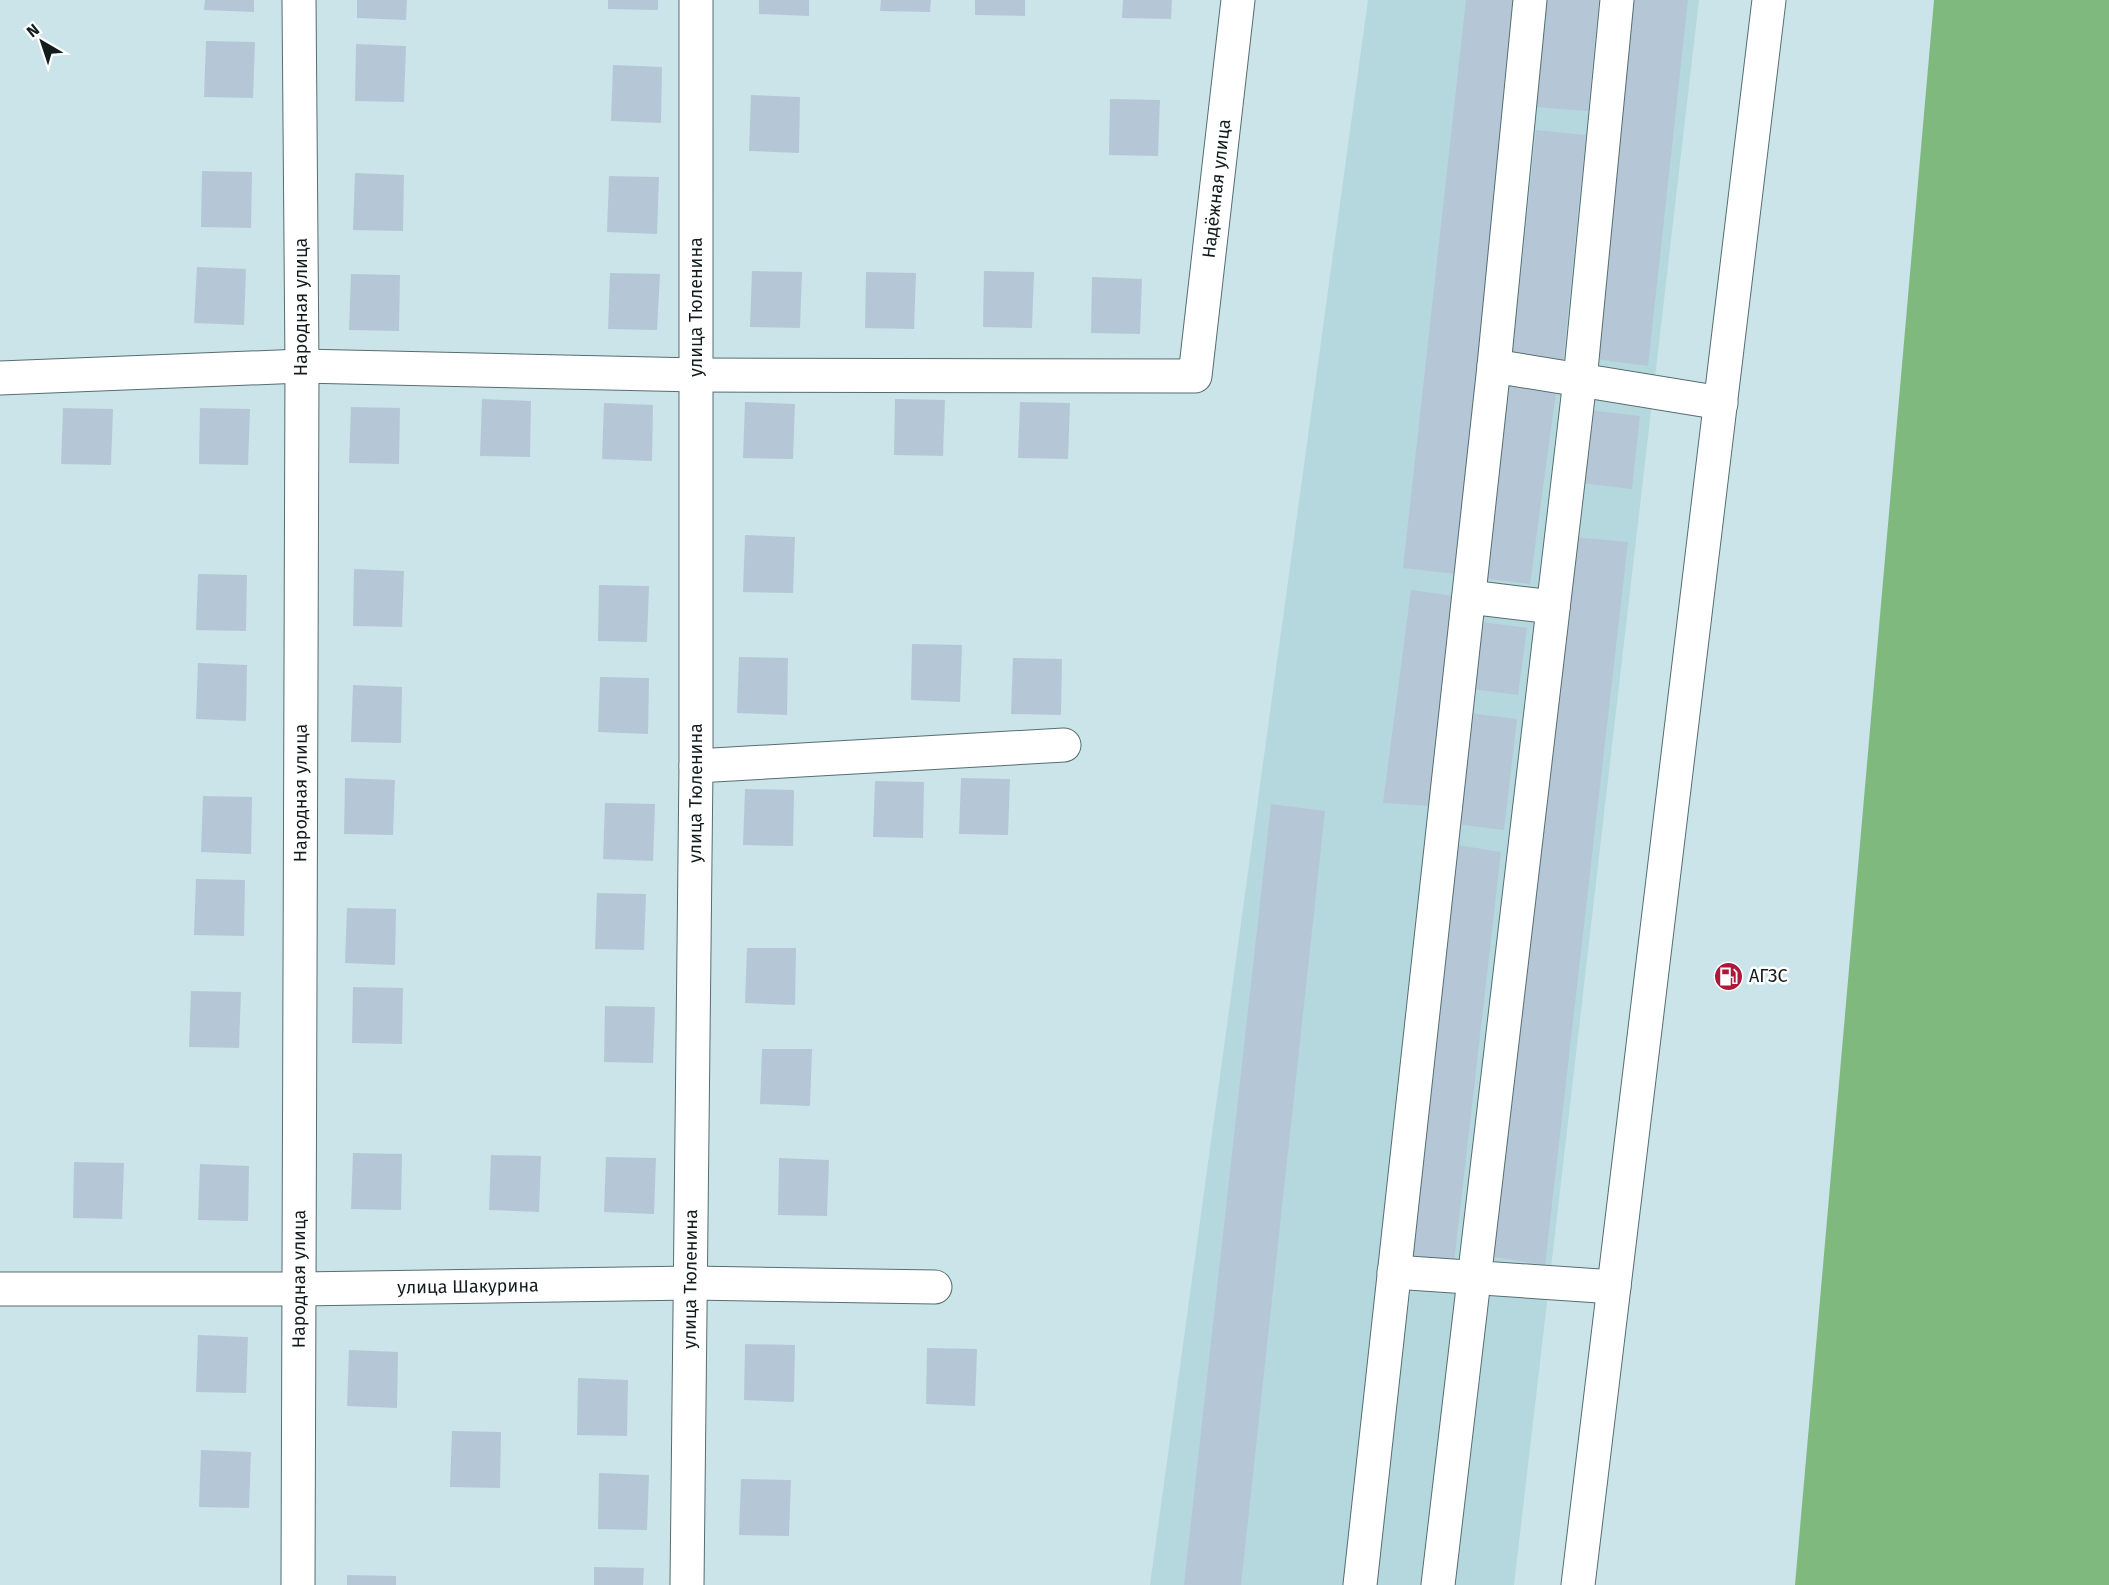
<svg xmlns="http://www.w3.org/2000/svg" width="2109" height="1585" font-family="'Fira Sans',sans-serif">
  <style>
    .built { fill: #b5d7de }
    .forest { fill: #7fb97d }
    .building { fill: #b5c7d6 }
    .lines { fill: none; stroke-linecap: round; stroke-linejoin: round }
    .minor-casing { stroke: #566d71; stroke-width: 35 }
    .minor { stroke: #fff; stroke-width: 33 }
    .labels { text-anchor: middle; stroke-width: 5; stroke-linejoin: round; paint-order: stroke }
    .street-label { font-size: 18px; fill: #121c1d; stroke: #fff }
    .poi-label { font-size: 18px; fill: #121c1d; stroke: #fff; text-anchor: start }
  </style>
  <rect width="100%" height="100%" fill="#cae4e9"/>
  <!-- built -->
  <path class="built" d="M1368 0H1699L1514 1585H1150Z"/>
  <!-- forest -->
  <path class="forest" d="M1934 0H2109V1585H1795Z"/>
  <!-- building -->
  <path class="building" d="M205 0H254V12L204 10Z
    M357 0H407L406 20 357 18Z
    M608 0H658V10L608 9Z
    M759 0H809V16L759 14Z
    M881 0H931L930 12 880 11Z
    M975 0H1025V16L975 15Z
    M1123 0H1172L1171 19 1122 18Z
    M1466 0H1519L1456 574 1403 568Z
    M1545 0H1599L1588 111 1535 107Z
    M1632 0H1688L1648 366 1595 359Z
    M206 41 255 42 253 98 204 97Z
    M356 44 406 46 404 102 355 101Z
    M613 65 662 67 661 123 611 121Z
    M751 95 800 97 799 153 749 151Z
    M1110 99 1160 100 1158 156 1109 155Z
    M1536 130 1586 135 1563 363 1512 358Z
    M202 171 252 172 251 228 201 227Z
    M355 173 404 175 403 231 353 230Z
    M609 176 659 177 657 234 607 232Z
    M197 267 246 269 244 325 194 323Z
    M752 271 802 272 800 328 750 327Z
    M984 271 1034 272 1032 328 983 327Z
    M866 272 916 273 914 329 865 328Z
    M610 273 660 274 657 330 608 329Z
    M351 274 400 275 399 331 349 330Z
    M1092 277 1142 279 1140 334 1091 333Z
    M1507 386 1556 392 1530 584 1481 578Z
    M482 399 531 401 530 457 480 456Z
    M895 399 945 400 943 456 894 455Z
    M745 402 795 404 793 459 743 458Z
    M1020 402 1070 403 1068 459 1018 458Z
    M604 403 653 405 652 461 602 459Z
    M351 407 400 408 399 464 349 463Z
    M63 408 113 409 111 465 61 464Z
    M200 408 250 409 248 465 199 464Z
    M1589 410 1640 416 1632 489 1581 483Z
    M745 535 795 537 793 593 743 592Z
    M1573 537 1628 542 1545 1265 1493 1257Z
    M354 569 404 571 402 627 353 626Z
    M198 574 247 575 246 631 196 630Z
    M599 585 649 586 647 642 598 641Z
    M1411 590 1453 596 1431 806 1383 803Z
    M1481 622 1527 628 1518 695 1472 689Z
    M912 644 962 645 960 702 911 700Z
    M739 657 788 658 787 715 737 713Z
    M1013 658 1062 659 1061 715 1011 714Z
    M198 663 247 665 246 721 196 719Z
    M600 677 649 678 648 734 598 732Z
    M353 685 402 687 401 743 351 742Z
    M1469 713 1517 719 1504 830 1456 824Z
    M345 778 395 780 393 835 344 834Z
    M961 778 1010 779 1008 835 959 834Z
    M875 781 924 782 923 838 873 837Z
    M745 789 794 790 793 846 743 845Z
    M203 796 252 797 251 854 201 852Z
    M605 803 655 804 653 861 603 859Z
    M1271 804 1325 811 1241 1585H1184Z
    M1451 844 1501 852 1454 1263 1398 1259Z
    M196 879 245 880 244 936 194 935Z
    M597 893 646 894 644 950 595 949Z
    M347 908 396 909 395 965 345 963Z
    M747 948H796L795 1005 745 1003Z
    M353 987 403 988 402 1044 352 1043Z
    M191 991 241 992 239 1048 189 1047Z
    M605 1006 655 1007 653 1063 604 1062Z
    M762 1049H812L810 1106 760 1104Z
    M353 1153 402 1154 401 1210 351 1209Z
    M491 1155 541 1156 539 1212 489 1210Z
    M606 1157 656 1158 654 1214 604 1212Z
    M779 1158 829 1160 827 1216 778 1215Z
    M74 1162 124 1163 122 1219 73 1218Z
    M200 1164 249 1166 248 1221 198 1220Z
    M198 1335 248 1337 246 1393 196 1392Z
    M745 1344 795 1345 794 1402 744 1400Z
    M927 1348 977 1349 975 1406 926 1404Z
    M349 1350 398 1352 397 1408 347 1406Z
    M578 1378 628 1380 627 1436 577 1435Z
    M452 1431 501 1432 500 1488 450 1487Z
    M201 1450 251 1452 249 1508 199 1507Z
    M599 1473 649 1475 647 1530 598 1529Z
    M741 1479 791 1480 789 1536 739 1535Z
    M594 1567 644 1568 643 1585H594Z
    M347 1575 396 1576V1585H347Z"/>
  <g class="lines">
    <defs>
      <g id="minor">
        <path d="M1494 366 1530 0"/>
        <path id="s1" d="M0 378 302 366 697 375 1195 376 1238 0"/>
        <path d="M1469 597 1553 607"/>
        <path d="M696 766 1064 745"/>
        <path d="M1394 1272 1614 1287"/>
        <path id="s2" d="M0 1289H300L692 1283 935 1287"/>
        <path id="s3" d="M298 1585 302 366 299 0"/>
        <path id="s4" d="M687 1585 696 766V0"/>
        <path d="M1360 1585 1494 366 1721 403"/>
        <path d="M1438 1585 1580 380 1617 0"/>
        <path d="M1578 1585 1769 0"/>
      </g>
    </defs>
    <!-- minor casing -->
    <use href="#minor" class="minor-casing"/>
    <!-- minor -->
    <use href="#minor" class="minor"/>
  </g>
  <!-- icons -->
  <defs>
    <symbol id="fuel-disc" viewBox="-11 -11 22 22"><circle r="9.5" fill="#ae193a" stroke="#fff"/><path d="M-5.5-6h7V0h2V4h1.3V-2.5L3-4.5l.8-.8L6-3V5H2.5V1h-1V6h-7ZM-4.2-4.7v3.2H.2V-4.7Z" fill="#fff"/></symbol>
  </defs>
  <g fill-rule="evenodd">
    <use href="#fuel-disc" x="1712" y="960" width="33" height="33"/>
  </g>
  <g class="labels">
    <!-- street labels -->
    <g class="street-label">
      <text dy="6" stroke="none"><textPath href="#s1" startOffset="1384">Надёжная улица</textPath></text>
      <text transform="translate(301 307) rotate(-90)" y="6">Народная улица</text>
      <text transform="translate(696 307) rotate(-90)" y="6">улица Тюленина</text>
      <text dy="6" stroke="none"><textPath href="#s3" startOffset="792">Народная улица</textPath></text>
      <text dy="6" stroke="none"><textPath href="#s4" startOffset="792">улица Тюленина</textPath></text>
      <text dy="6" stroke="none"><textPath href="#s3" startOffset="306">Народная улица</textPath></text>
      <text dy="6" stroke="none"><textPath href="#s4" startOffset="306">улица Тюленина</textPath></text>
      <text dy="6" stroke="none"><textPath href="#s2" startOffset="468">улица Шакурина</textPath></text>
    </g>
    <!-- poi labels -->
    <g class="poi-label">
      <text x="1749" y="982">АГЗС</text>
    </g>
  </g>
  <!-- north arrow -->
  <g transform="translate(42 42) rotate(321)" stroke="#ffffff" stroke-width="4.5" paint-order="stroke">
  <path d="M0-4.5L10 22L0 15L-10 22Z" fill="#121c1d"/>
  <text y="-9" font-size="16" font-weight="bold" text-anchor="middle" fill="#121c1d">N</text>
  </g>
</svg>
